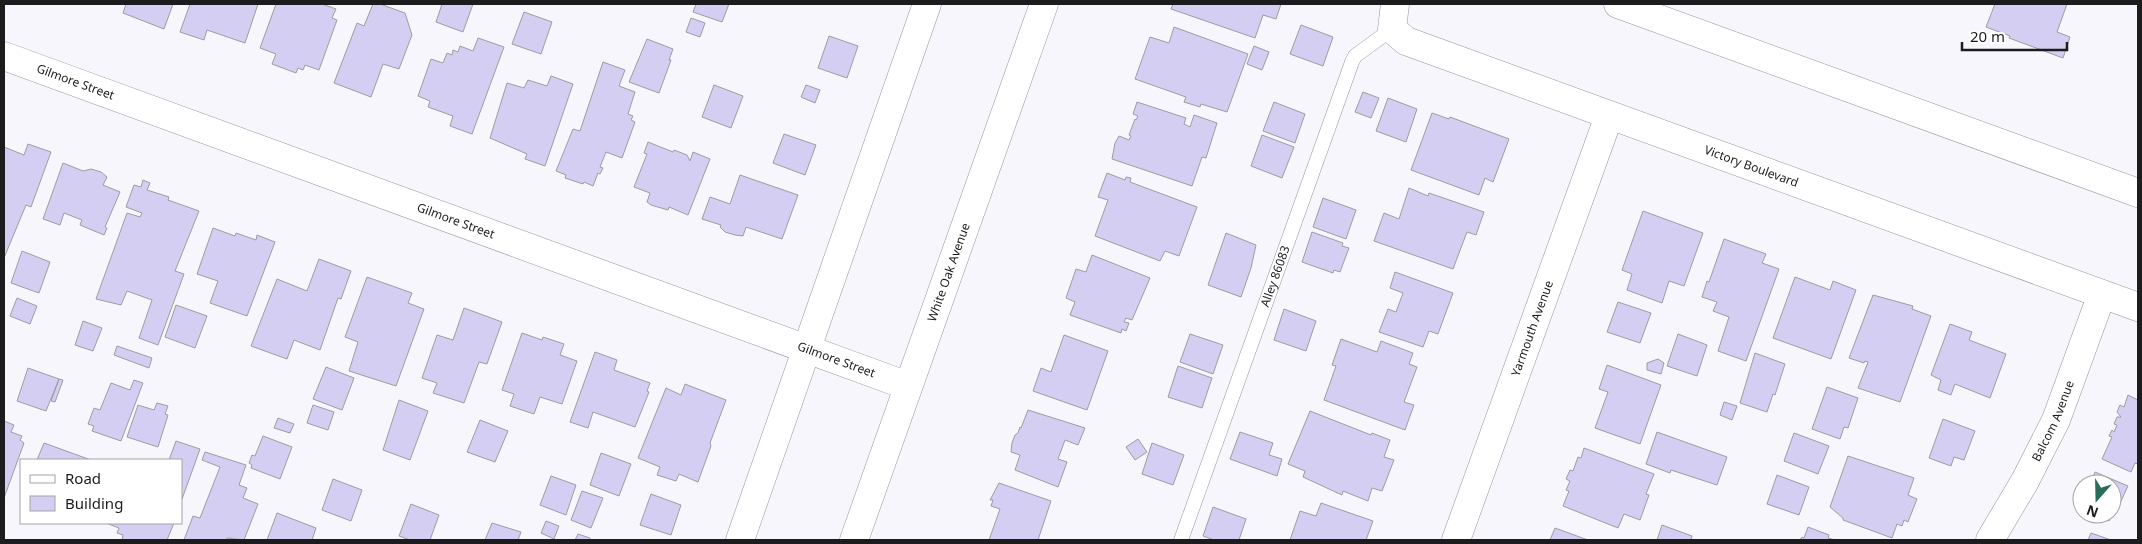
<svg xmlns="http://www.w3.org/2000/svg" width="2142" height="544" font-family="'Noto Sans',sans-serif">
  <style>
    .building { fill: #d4cef2; stroke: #9d9ca3 }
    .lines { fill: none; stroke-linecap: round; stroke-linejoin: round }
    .service-casing { stroke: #95949a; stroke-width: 15 }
    .minor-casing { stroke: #95949a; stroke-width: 29 }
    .primary-casing { stroke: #95949a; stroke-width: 29 }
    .service { stroke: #fff; stroke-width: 14 }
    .minor { stroke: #fff; stroke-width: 28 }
    .primary { stroke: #fff; stroke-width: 28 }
    .labels { text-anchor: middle; stroke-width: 4; stroke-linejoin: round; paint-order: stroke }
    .street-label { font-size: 12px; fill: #1c1c1e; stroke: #fff }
  </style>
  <rect width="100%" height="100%" fill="#f7f6fd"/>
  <!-- building -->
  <path class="building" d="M126 4H173L164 29 123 13Z
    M190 4H258L245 43 207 30 204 40 180 32Z
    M276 4H322L336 9 332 18 337 20 319 70 305 65 303 70 298 68 296 73 272 64 276 54 260 48Z
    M373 4H380L405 13 412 35 399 69 383 64 371 97 334 83 357 23 364 26Z
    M442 4H473L463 32 436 22Z
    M696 4H729L722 22 693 12Z
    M1173 4H1281L1276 19 1263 15 1255 38 1171 9Z
    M1995 4H2067L2057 32 2070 37 2063 58 2009 38 2010 36 1986 27Z
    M524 12 552 22 541 54 512 44Z
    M691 18 705 23 700 37 686 32Z
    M1301 25 1333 37 1323 66 1290 54Z
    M1174 27 1248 54 1227 112 1201 104 1200 107 1184 102 1186 97 1135 79 1150 37 1169 43Z
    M829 36 858 46 847 78 818 68Z
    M478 38 504 47 472 134 450 126 453 116 428 107 430 101 418 96 431 59 443 63 447 53 452 55 453 50 458 52 460 46 473 51Z
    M647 39 673 49 669 60H671L659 93 629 82Z
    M1254 46 1269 52 1262 70 1247 64Z
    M603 62 625 70 619 86 635 92 628 114 633 116 631 120 635 122 622 158 606 152 600 167 603 168 600 174 598 173 593 186 584 182 583 184 565 178 566 175 556 171 573 129 580 131Z
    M551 76 573 84 545 166 525 159 527 154 490 138 507 83 524 88 528 80 547 86Z
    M714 85 743 96 731 128 702 117Z
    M806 85 820 90 815 103 801 97Z
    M1363 92 1379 98 1371 118 1355 112Z
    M1388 98 1417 109 1406 142 1376 131Z
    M1137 102 1186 118 1184 124 1190 127 1194 115 1217 123 1206 158 1202 157 1192 186 1112 159 1115 143 1119 136 1129 140 1131 136 1129 135 1135 119 1136 120 1138 116 1133 114Z
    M1274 102 1305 114 1295 143 1263 131Z
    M1432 113 1449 119 1450 117 1509 139 1493 182 1485 178 1479 195 1411 170Z
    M784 134 816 145 805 175 773 163Z
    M1262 135 1294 147 1282 178 1251 166Z
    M648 142 673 152 674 150 687 155 690 161 693 152 710 159 688 215 669 207 668 210 651 205 647 202 650 193 634 187 647 154 644 153Z
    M28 144 51 152 31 207 26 205 4 258V147L24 155Z
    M63 163 83 171 91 169 101 172 107 177 103 185 120 192 105 227 107 228 104 235 80 225 82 220 64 213 60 225 43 219Z
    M1107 173 1125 180 1126 177 1131 178 1130 182 1197 207 1179 256 1165 251 1160 261 1095 236 1108 200 1098 197Z
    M740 175 798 195 782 239 746 227 743 236 735 235 725 232 720 227 721 225 702 219 710 197 730 204Z
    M143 180 150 183 147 190 169 197 168 200 199 211 175 271 184 274 158 345 139 338 152 300 127 291 121 305 96 299 127 213 140 217 142 213 126 207 134 185 141 187Z
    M1409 188 1428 196 1429 193 1484 212 1476 235 1467 232 1453 269 1374 241 1384 213 1399 219Z
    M1323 198 1356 210 1346 239 1313 227Z
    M1643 211 1703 233 1684 286 1669 281 1662 303 1627 290 1632 274 1622 270Z
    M213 228 235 236 236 233 256 240 257 235 275 242 247 316 210 303 218 281 197 274Z
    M1312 232 1343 243 1342 246 1349 248 1340 272 1334 270 1333 273 1302 262Z
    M1226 233 1256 245 1251 268 1241 297 1208 285Z
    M1724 239 1766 254 1762 263 1779 269 1746 361 1718 351 1729 317 1713 311 1717 302 1702 297 1707 281 1709 282Z
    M22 251 50 262 39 293 11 283Z
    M1092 255 1150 278 1132 320 1126 318 1124 322 1129 323 1126 331 1122 329 1121 333 1070 315 1075 302 1066 298 1076 269 1086 272Z
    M319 259 351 271 341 299 338 298 320 350 294 340 287 359 251 346 277 279 307 291Z
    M1395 272 1453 293 1438 334 1429 331 1423 347 1379 332 1388 309 1396 312 1403 293 1390 288Z
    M367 277 412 293 408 303 424 309 396 386 349 371 358 342 345 337Z
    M1795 277 1830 290 1833 281 1856 290 1831 359 1773 338Z
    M1873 295 1913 306 1912 309 1931 316 1900 402 1858 388 1868 362 1865 361 1864 363 1849 358Z
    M17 298 37 306 30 324 10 316Z
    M1618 302 1651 313 1640 343 1607 332Z
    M176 305 207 316 195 348 165 337Z
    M464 308 502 322 487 364 479 362 464 403 433 393 437 383 422 378 437 335 453 340Z
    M1284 309 1316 321 1306 351 1274 340Z
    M83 321 102 328 93 351 75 345Z
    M1950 324 1972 332 1969 340 2006 354 1990 398 1955 384 1951 395 1938 390 1941 380 1931 375Z
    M522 333 542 340 543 337 564 344 560 355 577 361 562 404 540 397 534 414 510 406 514 394 502 390Z
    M1190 334 1223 345 1213 374 1180 362Z
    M1678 334 1707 345 1697 376 1667 366Z
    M1064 335 1108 351 1087 410 1033 391 1041 368 1051 372Z
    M1341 339 1377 352 1381 341 1413 353 1409 364 1417 367 1404 402 1414 405 1405 430 1324 400 1336 366 1332 365Z
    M117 346 152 358 149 368 114 355Z
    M595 352 617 360 614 370 650 383 647 391 649 392 635 427 593 412 588 428 570 422Z
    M1755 353 1785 364 1775 395 1773 394 1767 412 1740 403Z
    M1658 359 1664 363 1661 374 1647 370V363Z
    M1607 365 1661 385 1640 444 1595 428 1608 392 1599 389Z
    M1178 366 1212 378 1202 408 1168 397Z
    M326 367 354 378 342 410 313 399Z
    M28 368 59 379 46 411 17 401Z
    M59 379 63 380 55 402 51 401Z
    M134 380 143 383 121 441 92 431 94 426 88 424 94 408 100 410 111 383 130 390Z
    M685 384 726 400 710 443 711 446 698 482 679 474 676 481 657 475 660 467 638 458 666 388 681 395Z
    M1827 387 1858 398 1848 428 1844 427 1840 439 1812 429Z
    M2128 395 2138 400V464L2135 463 2131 472 2102 459 2112 437 2109 436 2112 430 2114 432 2117 425 2114 424 2117 417H2121L2117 412 2120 405 2124 407Z
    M399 400 428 411 410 460 383 450Z
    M1724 402 1737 406 1732 420 1720 415Z
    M157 403 168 406 165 414 168 415 158 447 127 437 138 405 154 410Z
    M313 405 334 412 328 430 307 423Z
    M1028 410 1085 428 1078 445 1065 440 1058 459 1067 462 1058 487 1015 470 1020 455 1011 452 1012 443 1015 435 1018 433 1020 427 1021 428Z
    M1310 411 1371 435 1372 433 1390 440 1384 457 1394 460 1382 491 1372 488 1368 501 1343 491 1342 495 1303 477 1305 471 1288 464Z
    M278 418 294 424 290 433 274 428Z
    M1943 419 1975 431 1964 460 1954 457 1951 466 1929 458Z
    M480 420 508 431 495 462 467 452Z
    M4 421 14 425 11 432 22 436 20 440 24 443 4 498Z
    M1240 432 1273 443 1269 455 1282 459 1277 476 1230 459Z
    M1657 432 1727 457 1717 485 1671 470 1670 473 1646 464Z
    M1794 433 1829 446 1818 474 1784 461Z
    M263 436 292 447 280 479 251 468 252 465 249 463 252 455 255 456Z
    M1138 439 1147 452 1135 460 1126 447Z
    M176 441 200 449 181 502V460H169Z
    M44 443 91 460H37Z
    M1152 443 1184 455 1173 485 1142 474Z
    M1584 448 1654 474 1646 494 1649 495 1640 520 1624 514 1618 528 1563 506 1569 491 1566 490 1570 481 1566 479 1570 470 1573 471 1578 457 1581 458Z
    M205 452 246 465 239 485 247 488 243 498 258 504 244 540 227 538 226 540H184L193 516 200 518 220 467 202 460Z
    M601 453 631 464 619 496 590 485Z
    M1848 456 1914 478 1908 495 1917 499 1908 522 1904 520 1902 526 1897 524 1892 538 1843 520V518L1830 507Z
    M2095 472 2128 486 2115 514H2112L2109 521 2094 514H2112V484H2090Z
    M1777 475 1809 487 1799 515 1767 504Z
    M551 476 576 485 566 515 540 505Z
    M333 479 362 490 351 521 322 510Z
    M999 483 1051 501 1038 540H989L1000 509 991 506 993 500H990Z
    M582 491 603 498 591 528 571 520Z
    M651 494 681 505 671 535 640 525Z
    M1321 503 1373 521 1366 540H1290L1300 511 1316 516Z
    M411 504 439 515 430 540H410L399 536Z
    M1213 507 1246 519 1239 540H1214L1203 536Z
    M277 513 316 528 312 540H267Z
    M546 521 559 526 554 539 541 533Z
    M106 523H174L167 540H122L123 535 117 533 119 528Z
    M492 523 521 532 518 540H485Z
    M1662 525 1692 536 1691 540H1657Z
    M1808 527 1829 535 1828 538 1835 540H1800L1802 537 1804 538Z
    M1555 528 1588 540H1550Z
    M2091 533 2111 540H2088Z
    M578 534 590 538V540H575Z"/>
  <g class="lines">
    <defs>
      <g id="service">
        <path id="s1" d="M1181 540 1352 62 1355 56 1392 29"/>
      </g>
      <g id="minor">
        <path id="s2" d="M1395 4 1392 29 1406 41 2138 307"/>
        <path id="s3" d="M4 56 908 386"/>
        <path d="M740 540 927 4"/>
        <path id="s4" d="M1456 540 1609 116"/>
        <path id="s5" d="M1990 540 2025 481 2056 420 2102 294"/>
      </g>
      <g id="primary">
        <path d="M1618 4 2138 193"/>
        <path id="s6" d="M854 540 1044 4"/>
      </g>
    </defs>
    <!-- service casing -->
    <use href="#service" class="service-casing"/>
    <!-- minor casing -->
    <use href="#minor" class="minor-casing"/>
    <!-- primary casing -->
    <use href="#primary" class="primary-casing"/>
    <!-- service -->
    <use href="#service" class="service"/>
    <!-- minor -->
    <use href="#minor" class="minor"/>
    <!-- primary -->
    <use href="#primary" class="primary"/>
  </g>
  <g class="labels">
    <!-- street labels -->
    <g class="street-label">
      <text dy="4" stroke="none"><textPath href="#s3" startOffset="76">Gilmore Street</textPath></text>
      <text dy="4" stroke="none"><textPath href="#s2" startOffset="411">Victory Boulevard</textPath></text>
      <text dy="4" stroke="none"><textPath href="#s3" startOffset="481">Gilmore Street</textPath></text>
      <text dy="4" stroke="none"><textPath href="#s6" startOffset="284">White Oak Avenue</textPath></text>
      <text dy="4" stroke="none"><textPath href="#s1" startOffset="280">Alley 86083</textPath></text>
      <text dy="4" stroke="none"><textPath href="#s4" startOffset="225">Yarmouth Avenue</textPath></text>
      <text dy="4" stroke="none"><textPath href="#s3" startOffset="886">Gilmore Street</textPath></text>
      <text dy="4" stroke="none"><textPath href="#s5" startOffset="135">Balcom Avenue</textPath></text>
    </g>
  </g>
  <!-- border -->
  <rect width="2142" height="544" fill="none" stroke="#1c1c1e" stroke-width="10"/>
  <!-- legend -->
  <rect x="20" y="459" width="162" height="65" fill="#ffffff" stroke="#a4a4a5"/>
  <rect x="30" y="475" width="25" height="8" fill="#ffffff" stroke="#a4a4a5"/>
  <text x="65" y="484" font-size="15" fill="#1c1c1e">Road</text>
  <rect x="30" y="496" width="25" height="15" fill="#d4cef2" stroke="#a4a4a5"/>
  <text x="65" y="509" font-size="15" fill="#1c1c1e">Building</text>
  <!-- north arrow -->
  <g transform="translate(2097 499) rotate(200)"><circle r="24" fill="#ffffff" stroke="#a4a4a5"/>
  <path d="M0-4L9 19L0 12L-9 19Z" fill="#2a6b5a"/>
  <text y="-8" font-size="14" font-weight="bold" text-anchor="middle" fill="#1c1c1e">N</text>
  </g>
  <!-- scale -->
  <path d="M1962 42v8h105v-8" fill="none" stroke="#1c1c1e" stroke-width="2.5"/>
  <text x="1970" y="42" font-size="15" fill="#1c1c1e" stroke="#ffffff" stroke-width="4" paint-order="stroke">20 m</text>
</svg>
